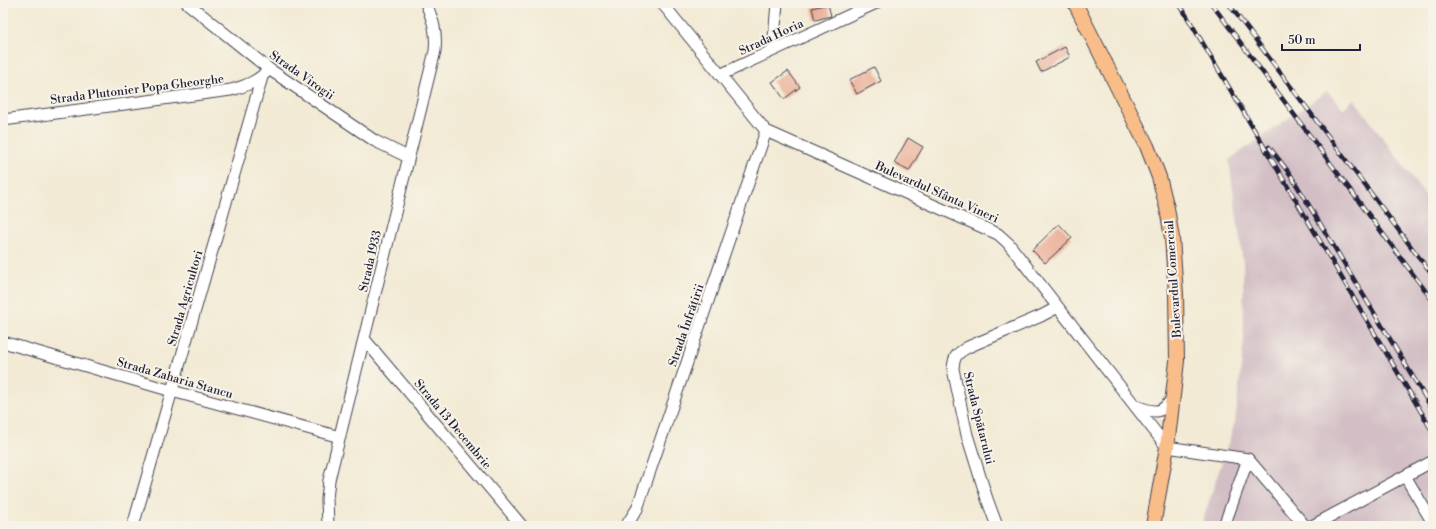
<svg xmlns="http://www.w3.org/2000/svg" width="1436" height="529" font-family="'Libre Bodoni',serif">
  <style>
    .industrial { fill: #d2bec4 }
    .building { fill: #eaad95 }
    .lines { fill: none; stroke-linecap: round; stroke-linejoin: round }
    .minor-casing { stroke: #414052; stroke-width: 13 }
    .major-casing { stroke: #414052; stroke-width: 16 }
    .minor { stroke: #fff; stroke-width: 11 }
    .major { stroke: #f9bd89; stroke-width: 14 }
    .rail-casing { stroke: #22223b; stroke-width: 4.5 }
    .rail { stroke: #f7f3e8; stroke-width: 3; stroke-dasharray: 9; stroke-linecap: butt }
    .labels { text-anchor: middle; stroke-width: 4; stroke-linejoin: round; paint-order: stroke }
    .street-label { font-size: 12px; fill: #22223b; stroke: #f7f3e8 }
  </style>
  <rect width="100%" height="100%" fill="#f7f3e8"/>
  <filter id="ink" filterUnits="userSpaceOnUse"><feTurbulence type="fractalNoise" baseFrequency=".025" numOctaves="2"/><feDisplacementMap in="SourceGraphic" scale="8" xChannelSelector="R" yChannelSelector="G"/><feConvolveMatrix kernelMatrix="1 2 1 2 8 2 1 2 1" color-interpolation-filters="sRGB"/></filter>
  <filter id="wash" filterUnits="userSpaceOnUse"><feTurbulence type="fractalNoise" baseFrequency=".012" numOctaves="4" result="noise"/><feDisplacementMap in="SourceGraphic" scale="16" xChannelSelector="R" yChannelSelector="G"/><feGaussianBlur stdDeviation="0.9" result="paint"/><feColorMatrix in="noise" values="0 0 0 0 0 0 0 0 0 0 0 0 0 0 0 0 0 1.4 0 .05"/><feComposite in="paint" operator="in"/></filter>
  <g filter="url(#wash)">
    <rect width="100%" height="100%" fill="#f2ead4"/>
    <!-- industrial -->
    <path class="industrial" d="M1327 91 1343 109 1354 99 1433 206V526H1201L1235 422 1244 341 1243 262 1229 160Z"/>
    <g id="blocks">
      <!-- building -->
      <path class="building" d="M828 4 831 16 815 20 812 8Z
        M1065 47 1070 57 1041 72 1036 62Z
        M874 67 881 81 857 94 849 80Z
        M788 71 800 87 784 99 772 82Z
        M908 138 923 147 909 171 894 163Z
        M1059 224 1072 238 1045 263 1032 250Z"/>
    </g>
  </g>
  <g filter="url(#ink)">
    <use href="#blocks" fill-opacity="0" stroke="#414052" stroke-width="1"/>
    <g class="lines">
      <defs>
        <path id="minor" d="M187 3 269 69 294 86 375 141 408 157
          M662 3 766 131 998 234 1008 243 1167 447 1248 459 1224 526
          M773 50 777 3
          M720 75 876 3
          M3 120 231 90C246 86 259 81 269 69
          M365 340 522 526
          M3 342 172 391 340 437
          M1136 406C1154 413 1162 415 1173 397
          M1248 459 1305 526
          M1405 476 1433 523
          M133 526 262 77
          M328 526 327 499 329 480 435 51C437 31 433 21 426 3
          M626 526 637 509 766 131
          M997 526 987 499 967 435 953 369C954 356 956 354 968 347L1041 316 1058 307
          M1312 526 1433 461"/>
        <path id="major" d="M1075 3 1147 146 1159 177 1167 208 1172 238 1176 294 1177 361 1167 447 1153 526"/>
      </defs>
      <!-- minor casing -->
      <use href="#minor" class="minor-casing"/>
      <!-- major casing -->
      <use href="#major" class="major-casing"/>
      <!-- minor -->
      <use href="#minor" class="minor"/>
      <!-- major -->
      <use href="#major" class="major"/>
      <defs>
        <path id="rail" d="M1179 3 1433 432
          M1211 3 1433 301
          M1228 3 1433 276
          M1269 147 1290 174 1433 410"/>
      </defs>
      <!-- rail casing -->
      <use href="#rail" class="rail-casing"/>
      <!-- rail -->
      <use href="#rail" class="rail"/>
    </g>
  </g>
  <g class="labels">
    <!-- street labels -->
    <g class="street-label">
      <text transform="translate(771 37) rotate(-25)" y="4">Strada Horia</text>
      <text transform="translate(302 75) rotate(35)" y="4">Strada Virogii</text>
      <text transform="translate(137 89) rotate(-7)" y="4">Strada Plutonier Popa Gheorghe</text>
      <text transform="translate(937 192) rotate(24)" y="4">Bulevardul Sfânta Vineri</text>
      <text transform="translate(370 261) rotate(-77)" y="4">Strada 1933</text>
      <text transform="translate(1173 279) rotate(-94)" y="4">Bulevardul Comercial</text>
      <text transform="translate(185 298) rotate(-74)" y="4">Strada Agricultori</text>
      <text transform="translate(686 325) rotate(-71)" y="4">Strada Înfrățirii</text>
      <text transform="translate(175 378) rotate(16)" y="4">Strada Zaharia Stancu</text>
      <text transform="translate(979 418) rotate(76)" y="4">Strada Spătarului</text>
      <text transform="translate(453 424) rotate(50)" y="4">Strada 13 Decembrie</text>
    </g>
  </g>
  <!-- margin -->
  <rect width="1436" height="529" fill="none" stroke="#f7f3e8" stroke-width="16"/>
  <!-- scale -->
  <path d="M1282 44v6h78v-6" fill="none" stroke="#22223b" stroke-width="2"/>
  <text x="1288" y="44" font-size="12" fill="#22223b" stroke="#f7f3e8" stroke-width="3" paint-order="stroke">50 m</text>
</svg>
